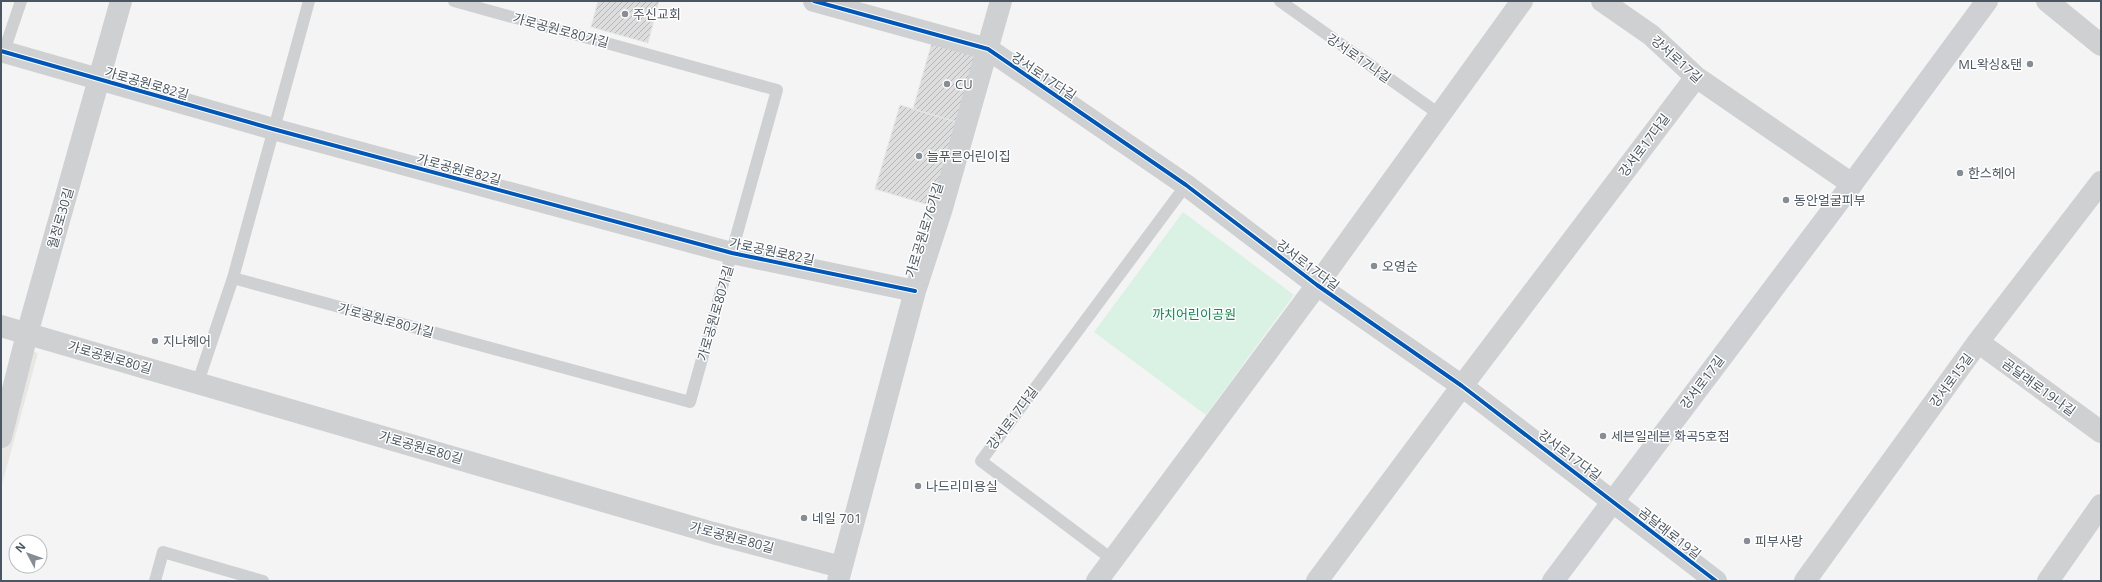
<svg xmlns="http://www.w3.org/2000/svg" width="2102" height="582" font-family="'Open Sans','Noto Sans KR',sans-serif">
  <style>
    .commercial { fill: #e8e7e3 }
    .park { fill: #d9f2e3 }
    .building { fill: url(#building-hatch); stroke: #e5e6e7 }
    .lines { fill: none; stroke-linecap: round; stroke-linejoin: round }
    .lane { stroke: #ced0d2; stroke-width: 12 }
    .street { stroke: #ced0d2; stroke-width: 22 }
    .secondary { stroke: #ced0d4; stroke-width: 22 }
    .cycleway-casing { stroke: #fff; stroke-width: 6 }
    .cycleway { stroke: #0057b8; stroke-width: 4 }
    .poi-dot { fill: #868d94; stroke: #fff; stroke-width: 1.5 }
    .labels { text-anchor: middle; stroke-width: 3; stroke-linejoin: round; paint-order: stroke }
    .poi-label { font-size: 13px; fill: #4a5661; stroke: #fff; text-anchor: start }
    .street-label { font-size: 13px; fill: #4a5661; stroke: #fff }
    .park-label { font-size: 13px; fill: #17864f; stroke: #fff }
  </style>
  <defs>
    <pattern id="building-hatch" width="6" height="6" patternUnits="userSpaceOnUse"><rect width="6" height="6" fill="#ddddde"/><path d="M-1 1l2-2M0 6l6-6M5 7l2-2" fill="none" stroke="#b5b6b7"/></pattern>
  </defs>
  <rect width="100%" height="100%" fill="#f4f4f4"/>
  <!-- commercial -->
  <path class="commercial" d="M15 347 38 353 1 488V400Z"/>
  <!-- park -->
  <path class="park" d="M1183 212 1294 295 1206 415 1094 332Z"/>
  <!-- building -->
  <path class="building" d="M598 1H659L648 43 591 27Z
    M934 35 986 49 963 124 913 109Z
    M900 105 963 124 939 208 875 189Z"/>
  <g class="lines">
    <!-- lane -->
    <path class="lane" d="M1280 1 1439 114
      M2 57 21 1
      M233 278 690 402 777 90 454 1
      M198 382 233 278 309 1
      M1113 560 981 461 1186 185
      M155 581 163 552 263 581"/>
    <!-- street -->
    <path class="street" d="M814 1 988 49 1186 185 1317 285 1462 386 1716 581
      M1602 1 1651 35 1696 77 1852 184
      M2047 1 2101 45
      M1 51 273 129 732 253 915 291
      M1 326 713 533 841 567
      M1978 342 2101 432
      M1 437 27 334 121 1
      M838 581 915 291 942 208 1001 1
      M1097 581 1317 285 1522 1
      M1317 581 1462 386 1696 77
      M1805 581 1978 342 2101 182
      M2048 581 2101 505"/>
    <!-- secondary -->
    <path class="secondary" d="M1553 581 1852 184 1987 1"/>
    <defs>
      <path id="cycleway" d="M814 1 988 49 1186 185 1317 285 1462 386 1716 581
        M1 51 273 129 732 253 915 291"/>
    </defs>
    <!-- cycleway casing -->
    <use href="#cycleway" class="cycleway-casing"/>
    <!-- cycleway -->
    <use href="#cycleway" class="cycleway"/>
  </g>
  <!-- markers -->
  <g class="poi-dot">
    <circle cx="625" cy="14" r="4"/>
    <circle cx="2030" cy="64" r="4"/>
    <circle cx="947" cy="84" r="4"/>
    <circle cx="919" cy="156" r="4"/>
    <circle cx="1960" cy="173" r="4"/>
    <circle cx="1786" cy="200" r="4"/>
    <circle cx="1374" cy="266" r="4"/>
    <circle cx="155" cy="341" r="4"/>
    <circle cx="1603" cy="436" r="4"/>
    <circle cx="918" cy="486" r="4"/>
    <circle cx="804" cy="518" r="4"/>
    <circle cx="1747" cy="541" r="4"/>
  </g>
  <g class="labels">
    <!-- poi labels -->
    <g class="poi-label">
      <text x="633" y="19">주신교회</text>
      <text x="2022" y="69" text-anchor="end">ML왁싱&amp;탠</text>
      <text x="955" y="89">CU</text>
      <text x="927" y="161">늘푸른어린이집</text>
      <text x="1968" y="178">한스헤어</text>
      <text x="1794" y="205">동안얼굴피부</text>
      <text x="1382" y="271">오영순</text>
      <text x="163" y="346">지나헤어</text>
      <text x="1611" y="441">세븐일레븐 화곡5호점</text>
      <text x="926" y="491">나드리미용실</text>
      <text x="812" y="523">네일 701</text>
      <text x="1755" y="546">피부사랑</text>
    </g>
    <!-- street labels -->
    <g class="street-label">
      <text transform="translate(561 30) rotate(15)" y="5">가로공원로80가길</text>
      <text transform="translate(1359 58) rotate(35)" y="5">강서로17나길</text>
      <text transform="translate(1677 59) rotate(42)" y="5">강서로17길</text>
      <text transform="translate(1044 76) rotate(34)" y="5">강서로17다길</text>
      <text transform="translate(147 83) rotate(16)" y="5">가로공원로82길</text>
      <text transform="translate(1644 145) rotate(-53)" y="5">강서로17다길</text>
      <text transform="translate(459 169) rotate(15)" y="5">가로공원로82길</text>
      <text transform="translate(60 218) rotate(-74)" y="5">월정로30길</text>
      <text transform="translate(924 230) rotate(-73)" y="5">가로공원로76가길</text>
      <text transform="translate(772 251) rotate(12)" y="5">가로공원로82길</text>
      <text transform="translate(1308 265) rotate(37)" y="5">강서로17다길</text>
      <text transform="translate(715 313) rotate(-74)" y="5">가로공원로80가길</text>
      <text transform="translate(386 320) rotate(15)" y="5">가로공원로80가길</text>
      <text transform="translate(110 357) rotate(16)" y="5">가로공원로80길</text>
      <text transform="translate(1951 380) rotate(-54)" y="5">강서로15길</text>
      <text transform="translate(1702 382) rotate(-53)" y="5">강서로17길</text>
      <text transform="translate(2039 387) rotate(36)" y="5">곰달래로19나길</text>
      <text transform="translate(1012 418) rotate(-53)" y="5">강서로17다길</text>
      <text transform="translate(421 447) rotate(16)" y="5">가로공원로80길</text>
      <text transform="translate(1570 455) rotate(37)" y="5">강서로17다길</text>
      <text transform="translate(1670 533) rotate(38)" y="5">곰달래로19길</text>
      <text transform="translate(732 537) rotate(15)" y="5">가로공원로80길</text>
    </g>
    <!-- park labels -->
    <g class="park-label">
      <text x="1194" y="319">까치어린이공원</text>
    </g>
  </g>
  <!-- border -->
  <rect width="2102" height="582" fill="none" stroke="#4a5661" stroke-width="4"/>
  <!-- north arrow -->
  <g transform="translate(28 554) rotate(311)"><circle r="19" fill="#ffffff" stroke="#b7bbc0"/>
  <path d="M0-3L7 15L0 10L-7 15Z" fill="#868d94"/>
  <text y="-6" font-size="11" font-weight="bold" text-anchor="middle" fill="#4a5661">N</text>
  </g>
</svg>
